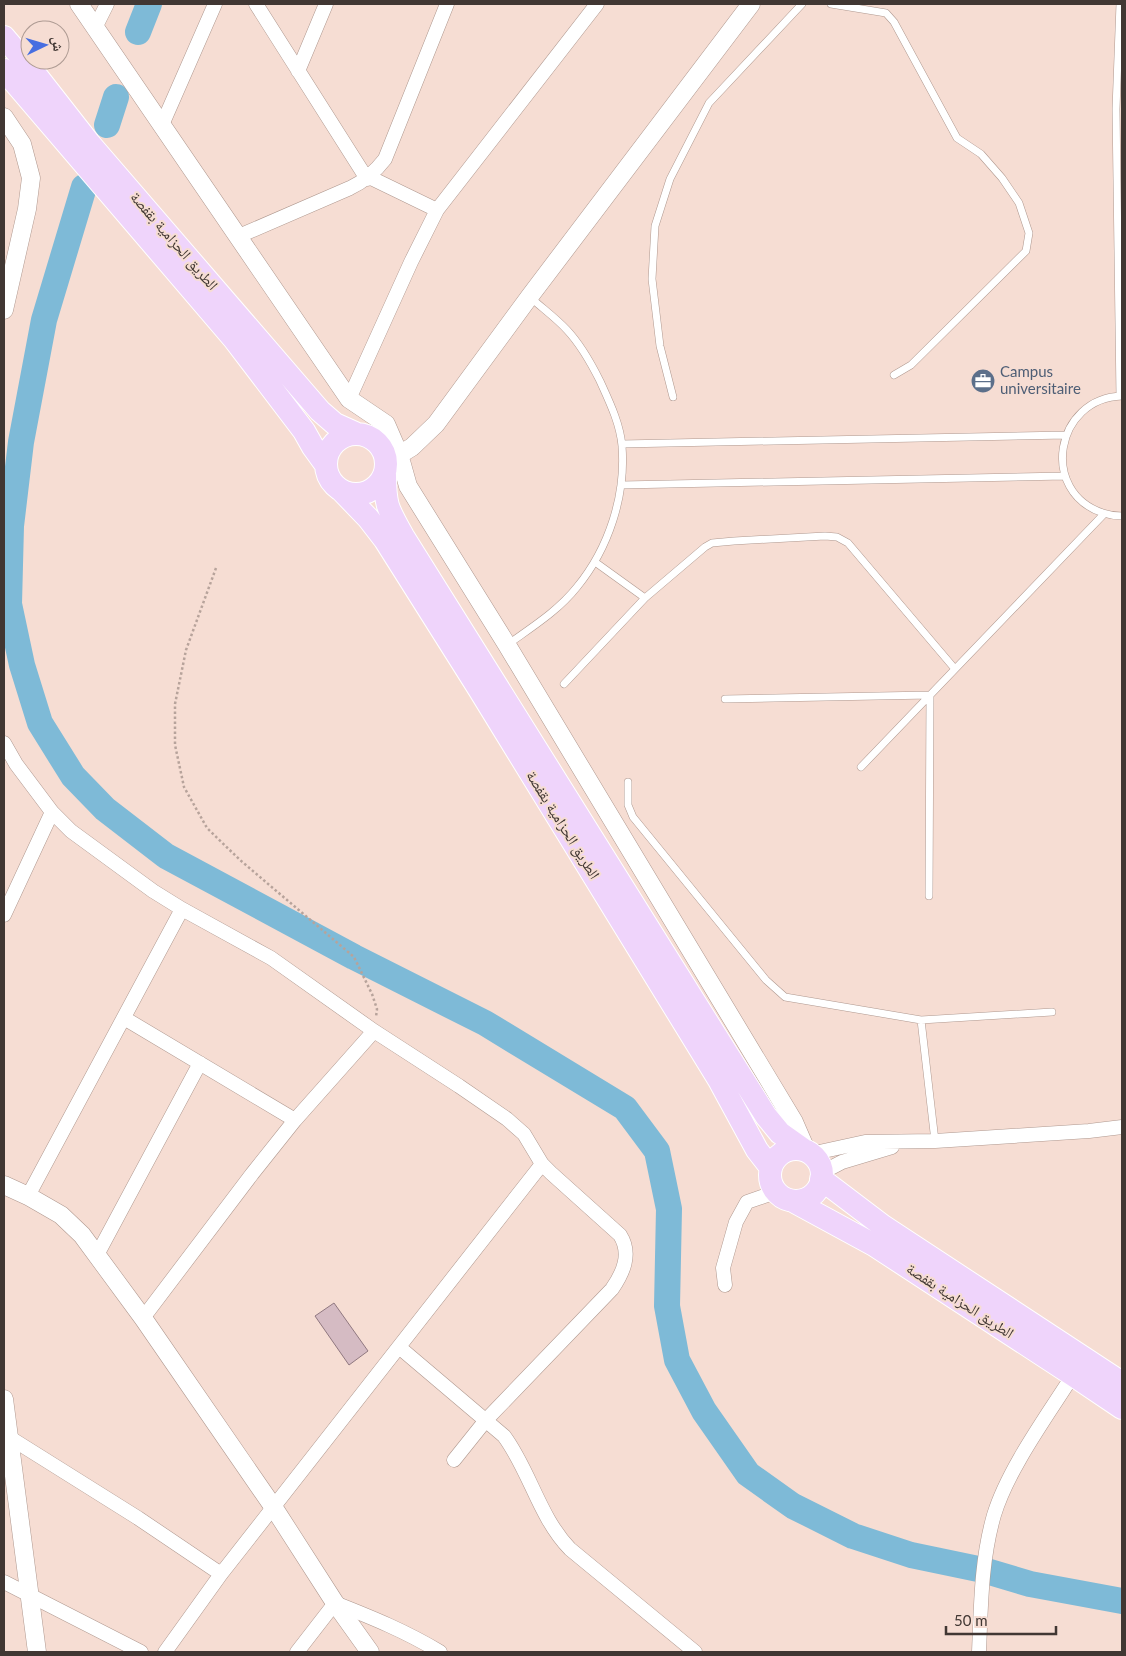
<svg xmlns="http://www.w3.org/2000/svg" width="1126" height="1656" font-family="Lato,'Noto Naskh Arabic',sans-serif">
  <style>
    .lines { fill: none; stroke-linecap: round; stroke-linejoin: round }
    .river { stroke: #7ebad7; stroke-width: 26 }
    .building { fill: #d5bbc3; stroke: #907880 }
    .service-casing { stroke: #af988f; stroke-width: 8 }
    .minor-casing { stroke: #af988f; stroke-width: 15 }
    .tertiary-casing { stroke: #af988f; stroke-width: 19 }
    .primary-casing { stroke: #fff; stroke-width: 24 }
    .path { stroke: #b7a39b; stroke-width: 2.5; stroke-dasharray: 2.5 2.5; stroke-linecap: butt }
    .service { stroke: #fff; stroke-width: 7 }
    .minor { stroke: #fff; stroke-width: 14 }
    .tertiary { stroke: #fff; stroke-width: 18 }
    .primary { stroke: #efd4fb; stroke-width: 22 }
    .labels { text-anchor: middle; stroke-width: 4; stroke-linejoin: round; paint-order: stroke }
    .street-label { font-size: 15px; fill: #413733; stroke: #f6ddd3 }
    .service-label { font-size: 15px; fill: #4e5e75; stroke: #f6ddd3; text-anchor: start }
  </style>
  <rect width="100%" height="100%" fill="#f6ddd3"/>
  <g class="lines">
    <!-- river -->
    <path class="river" d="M138 32 149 4
      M107 125 116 97
      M84 187 44 320 21 442 11 526 9 604 22 665 40 723 73 776 105 809 166 856 354 957 485 1023 625 1108 657 1151 669 1209 667 1306 677 1360 704 1411 748 1474 793 1506 853 1536 911 1555 983 1570 1030 1584 1122 1601"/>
  </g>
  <!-- building -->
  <path class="building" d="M334 1303 368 1351 349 1365 315 1316Z"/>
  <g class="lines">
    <defs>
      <path id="service" d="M831 4 886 13 894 22 957 138 981 154 1002 178 1019 203 1029 233 1026 251 911 365 894 375
        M1120 4 1116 109 1120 396
        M1122 396C1055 398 1039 492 1103 513 1109 515 1116 516 1122 516
        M673 397 660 346 652 279 655 226 670 179 709 103 802 4
        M622 444 1066 435
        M622 485 1065 476
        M595 562 645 598
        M507 645C532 627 558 611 577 587 609 548 626 495 622 446 620 423 609 401 600 381 591 363 581 345 567 330 556 318 542 308 530 297
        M564 684 645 598 705 547 712 543 734 541 825 536 837 537 848 543 955 669
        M725 699 930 695 929 896
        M861 767 1104 514
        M628 782V805L633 817 766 980 785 997 921 1020 1052 1012
        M921 1020 935 1141"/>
      <path id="minor" d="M256 4 367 179
        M95 28 107 4
        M298 71 326 4
        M162 125 215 4
        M369 177 437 210
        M239 236 350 188C365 181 375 172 385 159L447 4
        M349 399 411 262 437 210 597 4
        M4 743 16 764 52 812 71 831 153 891 182 909 271 958 374 1031 459 1086 507 1119 524 1134 542 1164 551 1173 620 1235C632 1254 623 1273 612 1289L486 1420 454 1460
        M4 915 52 812
        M124 1018 295 1120
        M810 1154 865 1142 935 1141 1089 1131 1122 1127
        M821 1173 842 1162 892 1147
        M28 1196 182 909
        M97 1255 200 1063
        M725 1285 723 1268 736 1222 747 1202 776 1192
        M143 1318 252 1174 295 1120 374 1031
        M399 1347 504 1436C530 1471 539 1517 570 1549L695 1652
        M4 1434 138 1518 221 1574
        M4 1582 141 1652
        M165 1652 221 1574 542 1164
        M297 1652 335 1603C373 1618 405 1631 440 1652
        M979 1652C981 1606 981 1560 994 1515 1008 1469 1047 1416 1073 1375"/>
      <path id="tertiary" d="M79 4 349 399 386 424 399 454 408 486 507 645 794 1122 807 1152
        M4 117 22 144 31 178 27 209 4 310
        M386 463 412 447 436 424 530 296 751 4
        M4 1185 28 1196 61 1215 82 1235 143 1318 274 1508 335 1603 370 1652
        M4 1399 37 1652"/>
      <path id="primary" d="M4 37 32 70 89 143 320 411 335 424 355 433
        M4 70 234 339 304 431 313 447 326 465
        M326 464a30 30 0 1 1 60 0a30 30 0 1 1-60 0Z
        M385 475C385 506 388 509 403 536L766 1116 780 1133 804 1150
        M341 490 368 518 385 540 479 689 719 1080 757 1150 771 1168
        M770 1175a26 26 0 1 1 52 0a26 26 0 1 1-52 0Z
        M821 1179 883 1226 1122 1383
        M793 1201 874 1245 1073 1375 1122 1408"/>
    </defs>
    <!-- service casing -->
    <use href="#service" class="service-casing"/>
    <!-- minor casing -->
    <use href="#minor" class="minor-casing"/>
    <!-- tertiary casing -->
    <use href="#tertiary" class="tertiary-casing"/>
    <!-- primary casing -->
    <use href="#primary" class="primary-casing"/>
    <!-- path -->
    <path class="path" d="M216 568 186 650 175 704V745L184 787 207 828 240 860 354 957 372 994 377 1009 376 1017"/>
    <!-- service -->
    <use href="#service" class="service"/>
    <!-- minor -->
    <use href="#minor" class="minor"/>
    <!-- tertiary -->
    <use href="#tertiary" class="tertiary"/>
    <!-- primary -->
    <use href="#primary" class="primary"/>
  </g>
  <!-- icons -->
  <defs>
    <symbol id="office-disc" viewBox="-11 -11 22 22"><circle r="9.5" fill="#5c6f8a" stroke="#f6ddd3"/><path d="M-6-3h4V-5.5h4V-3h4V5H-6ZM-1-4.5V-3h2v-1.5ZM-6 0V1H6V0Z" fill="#fff"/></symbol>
  </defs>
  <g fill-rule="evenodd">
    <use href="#office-disc" x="969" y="367" width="28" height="28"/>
  </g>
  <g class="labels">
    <!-- street labels -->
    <g class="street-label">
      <text transform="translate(174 241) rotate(49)" y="5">الطريق الحزامية بقفصة</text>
      <text transform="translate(563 825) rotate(58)" y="5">الطريق الحزامية بقفصة</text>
      <text transform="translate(960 1301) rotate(33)" y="5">الطريق الحزامية بقفصة</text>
    </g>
    <!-- service labels -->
    <g class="service-label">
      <text x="1000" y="377">Campus<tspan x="1000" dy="17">universitaire</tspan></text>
    </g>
  </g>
  <!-- border -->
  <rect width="1126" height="1656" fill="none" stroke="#413733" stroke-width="10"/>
  <!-- north arrow -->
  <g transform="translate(45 45) rotate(85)"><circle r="24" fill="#f6ddd3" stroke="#ae9b93"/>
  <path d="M0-4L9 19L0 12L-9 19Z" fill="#476ee1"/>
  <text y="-8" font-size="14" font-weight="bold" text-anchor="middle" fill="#413733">ش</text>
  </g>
  <!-- scale -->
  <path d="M946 1626v8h110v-8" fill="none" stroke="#413733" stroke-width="2.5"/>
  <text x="954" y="1626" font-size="15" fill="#413733" stroke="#f6ddd3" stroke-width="4" paint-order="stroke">50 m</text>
</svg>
